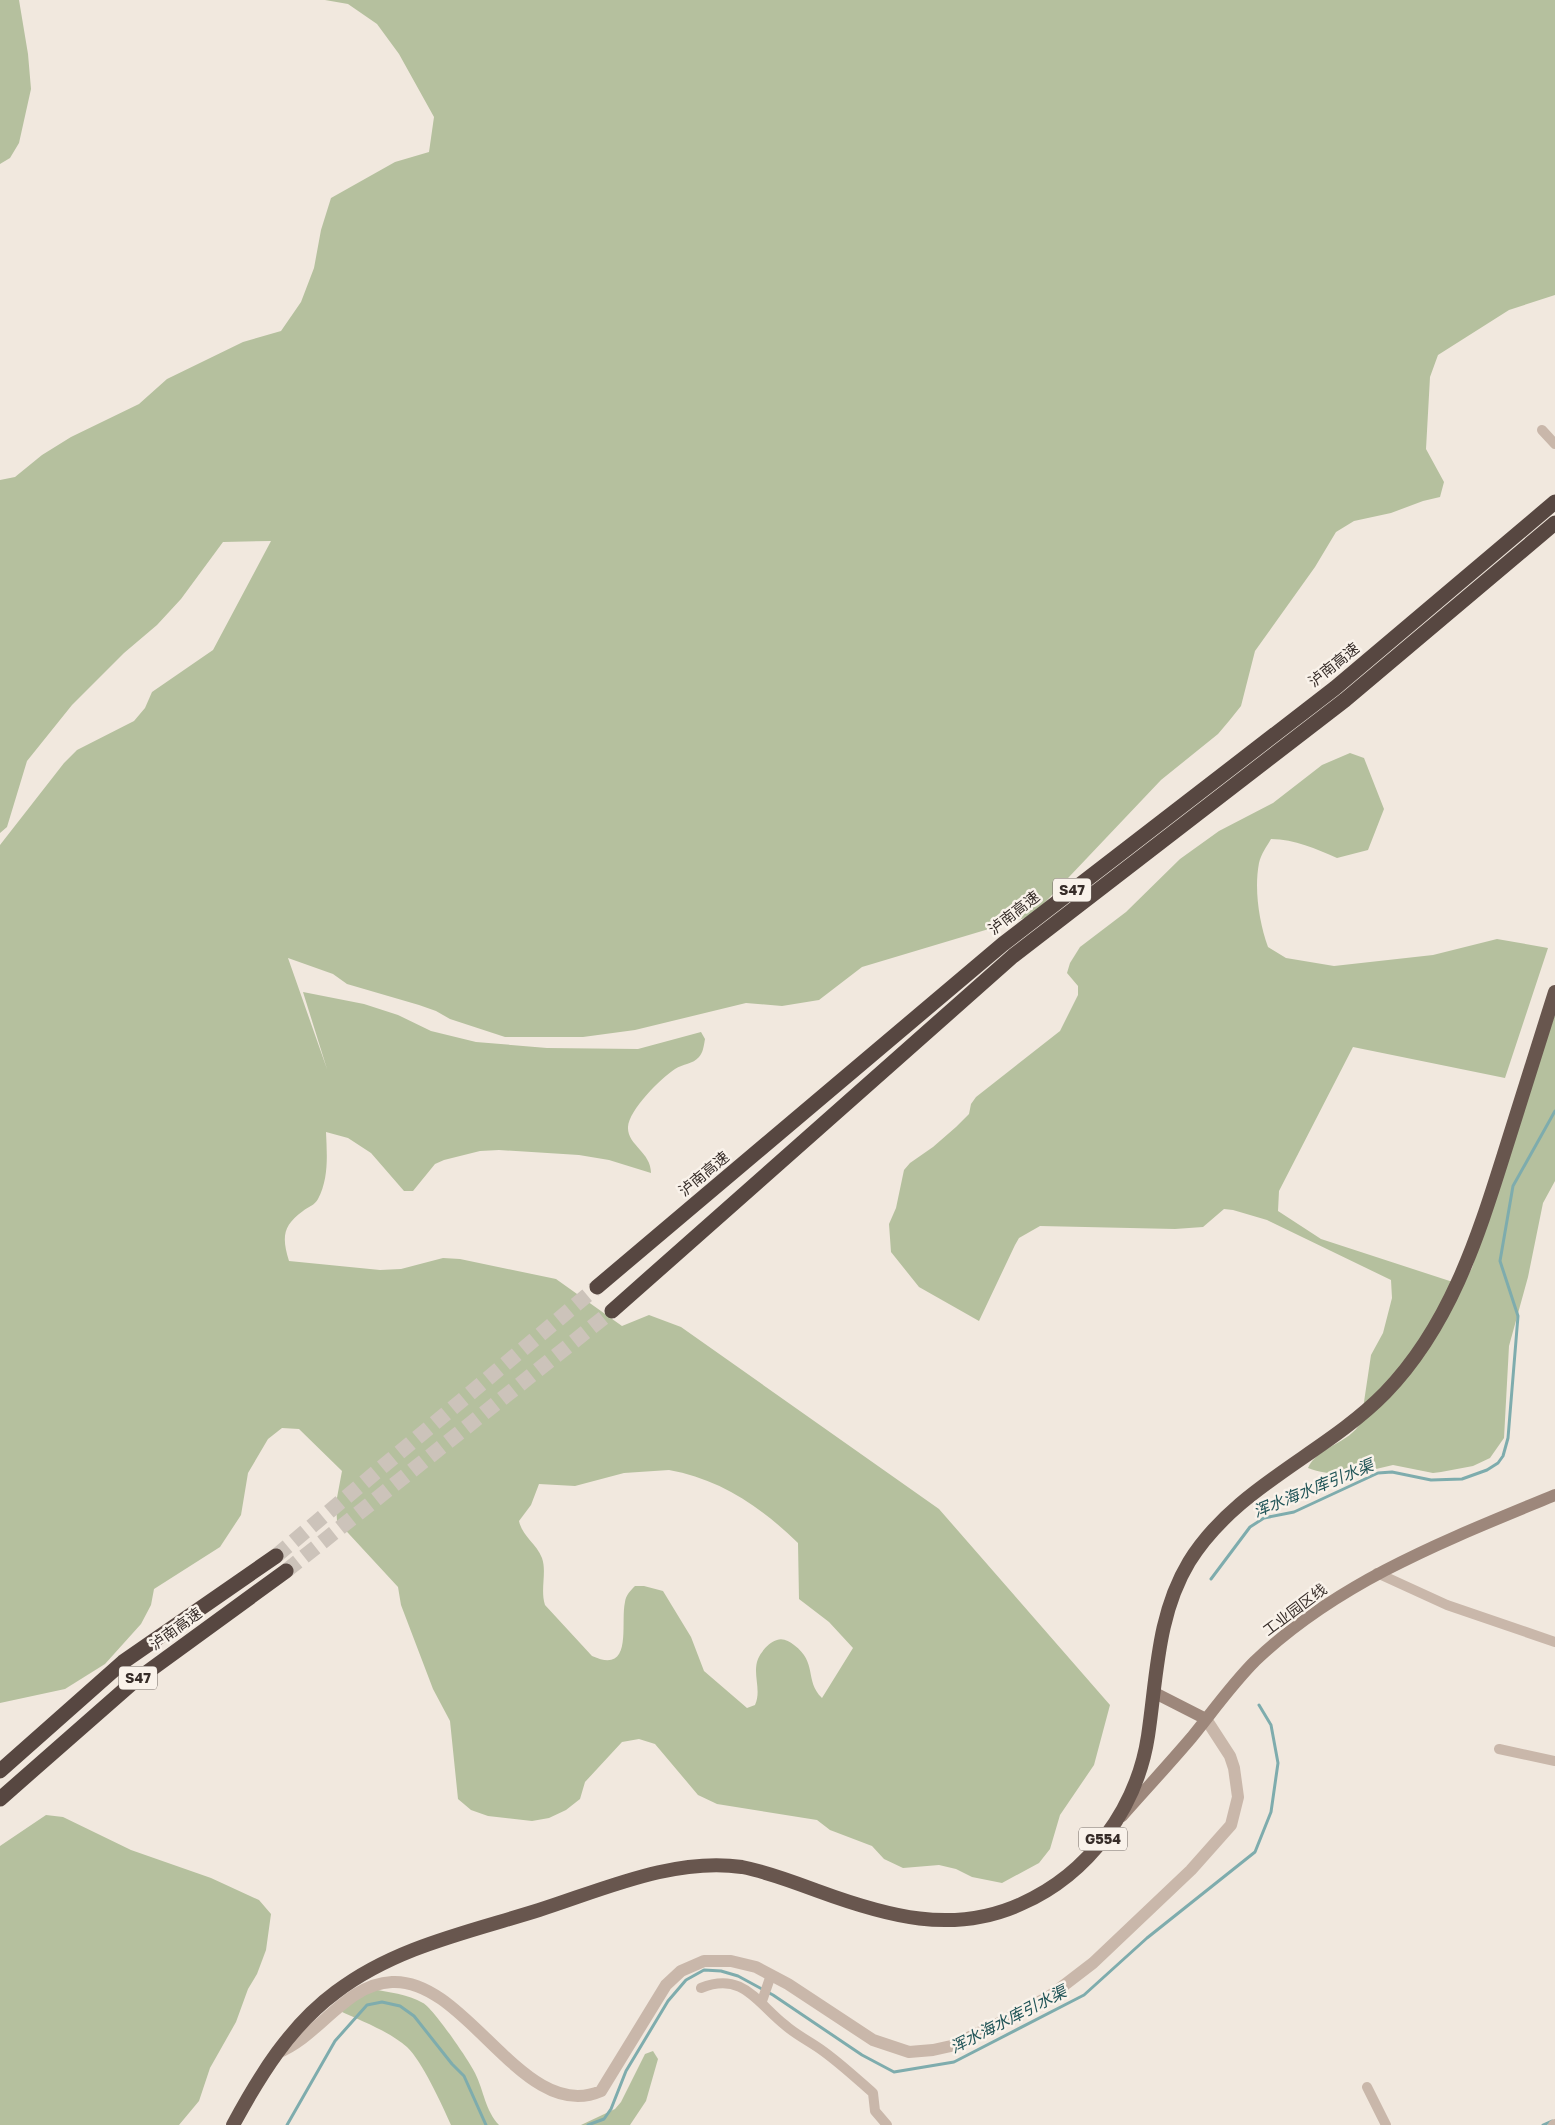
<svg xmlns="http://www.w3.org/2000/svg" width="1555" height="2125" font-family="'Golos Text','Noto Sans SC',sans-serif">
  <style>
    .green { fill: #b5c09e; fill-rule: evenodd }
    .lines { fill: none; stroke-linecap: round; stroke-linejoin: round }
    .stream { stroke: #7eacad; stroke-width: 3 }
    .motorway-tunnel { stroke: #ccc3ba; stroke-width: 15; stroke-dasharray: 15 8; stroke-linecap: butt }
    .minor { stroke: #c9b7aa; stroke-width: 10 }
    .tertiary { stroke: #c9b7aa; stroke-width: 12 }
    .secondary { stroke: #9d877b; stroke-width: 12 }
    .trunk { stroke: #68564e; stroke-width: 14 }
    .motorway { stroke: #574741; stroke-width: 15 }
    .labels { text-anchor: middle; stroke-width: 5; stroke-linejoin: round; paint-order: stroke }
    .shield { fill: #f9f2ea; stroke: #716863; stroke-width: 1 }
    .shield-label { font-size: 14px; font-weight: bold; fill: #372d29 }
    .street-label { font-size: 15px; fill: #372d29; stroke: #f9f2ea }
    .water-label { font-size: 16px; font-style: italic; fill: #205457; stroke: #f9f2ea }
  </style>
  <rect width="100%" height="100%" fill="#f1e8de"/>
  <!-- green -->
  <path class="green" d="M0 0H19L28 54 31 89 19 143 10 158 0 164Z
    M325 0H1555V295L1509 310 1438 355 1430 377 1426 449 1444 482 1440 497 1423 501 1391 513 1354 521 1336 532 1315 567 1255 651 1241 706 1229 721 1218 734 1161 780 1032 916 862 967 819 1000 782 1006 746 1003 635 1030 583 1037H505L450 1019 436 1011 419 1005 347 984 333 974 288 958 327 1069 303 992 364 1004 398 1015 431 1031 476 1042 547 1048 638 1049 701 1032 705 1039C704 1045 703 1053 699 1057 693 1064 683 1064 675 1069 661 1078 629 1110 628 1127 627 1145 651 1152 651 1173L609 1160 579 1155 499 1150 480 1151 444 1160 435 1164 413 1191H404L371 1153 348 1138 326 1132C327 1155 329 1178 318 1199 315 1205 308 1207 303 1211 282 1226 282 1238 289 1261L380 1270 401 1269 443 1258 460 1259 556 1279 622 1326 649 1315 681 1327 939 1509 1110 1705 1094 1765 1060 1815 1050 1849 1039 1863 1002 1883 972 1877 956 1869 939 1865 903 1868 884 1859 872 1846 830 1830 817 1820 717 1804 698 1795 655 1744 639 1739 622 1742 585 1782 580 1799 566 1810 549 1818 532 1821 488 1816 471 1810 458 1799 450 1721 433 1689 401 1605 398 1587 337 1521 336 1503 342 1471 299 1429 282 1428 268 1439 248 1473 241 1515 220 1547 154 1589 151 1605 141 1624 105 1664 65 1689 0 1703V845L64 763 77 750 134 721 145 708 152 692 213 650 271 541 223 542 181 599 157 625 124 653 72 705 27 761 7 827 0 833V480L15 477 42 455 71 437 139 404 167 379 243 342 281 331 301 302 314 268 321 230 331 198 395 162 429 152 434 117 399 54 377 24 348 4ZM669 1470C720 1479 761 1507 798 1543L799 1599 829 1622 853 1648 822 1698C804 1680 818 1663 794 1645 789 1641 783 1638 777 1640 769 1642 761 1652 758 1659 752 1674 762 1690 755 1705L747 1708 704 1671 691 1637 663 1591 644 1586H635C630 1591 626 1595 625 1602 620 1624 634 1675 592 1656L545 1605C540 1590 547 1572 542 1558 536 1543 522 1536 519 1521L531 1505 539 1484 575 1486 624 1473Z
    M1350 753 1364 758 1384 809 1368 850 1337 858C1316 849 1295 839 1271 839 1267 846 1261 854 1259 863 1254 889 1259 922 1268 947L1286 958 1334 966 1433 955 1497 939 1548 948 1505 1078 1353 1047 1279 1191 1278 1211 1321 1239 1462 1285 1472 1268 1555 1014V1181L1543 1203 1528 1277 1509 1346 1504 1438 1490 1458 1473 1466 1441 1472 1433 1473 1393 1465 1342 1477C1331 1472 1319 1473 1308 1468 1318 1446 1349 1444 1361 1422L1371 1355 1383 1333 1392 1298 1391 1280 1267 1220 1233 1210 1224 1209 1203 1227 1175 1229 1040 1226 1019 1238 1015 1245 979 1321 919 1287 891 1252 889 1224 896 1208 904 1170 910 1163 933 1147 956 1127 969 1114 971 1104 976 1097 1060 1031 1078 995V986L1067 973 1070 963 1080 947 1126 912 1180 859 1219 831 1273 803 1322 765Z
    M46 1815 63 1817 131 1850 211 1878 259 1900 271 1914 266 1950 257 1974 248 1989 236 2022 210 2068 199 2101 179 2125H0V1846Z
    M371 1989C388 1992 408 1994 423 2003 433 2008 470 2062 475 2073 484 2091 485 2110 499 2125H451C442 2105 422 2061 407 2047 387 2030 361 2021 338 2010Z
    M653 2051 658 2059 646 2101 630 2125H581L615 2109 621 2102 645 2054Z"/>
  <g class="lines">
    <!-- stream -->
    <path class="stream" d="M1211 1579 1250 1527 1264 1518 1294 1512 1378 1473 1392 1472 1431 1480 1462 1479 1487 1470 1498 1463 1503 1456 1508 1438 1518 1316 1500 1261 1513 1186 1555 1111
      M287 2125 335 2041 367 2005 382 2002 400 2006 414 2016 452 2064 464 2076 486 2125
      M588 2125 604 2119 611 2109 626 2071 668 2001 686 1980 704 1970 721 1971 738 1976 773 1995 862 2055 894 2072 954 2062 1084 1995 1147 1938 1255 1852 1271 1812 1278 1763 1271 1725 1259 1705
      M1543 2125 1552 2121"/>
    <!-- motorway-tunnel -->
    <path class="motorway-tunnel" d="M276 1556 597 1287
      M286 1571 612 1311"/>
    <!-- minor -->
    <path class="minor" d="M1542 430 1555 444
      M1377 1573 1447 1605 1555 1642
      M1499 1749 1555 1761
      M701 1988C743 1971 757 2003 785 2025 796 2035 811 2042 823 2051 841 2064 857 2079 873 2093L875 2111 887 2125
      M762 2001 771 1975
      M1367 2087 1386 2125
      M1553 2125 1555 2124"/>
    <!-- tertiary -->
    <path class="tertiary" d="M277 2053C319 2037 345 1984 392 1982 467 1978 524 2125 601 2091L666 1985 681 1971 704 1961H731L756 1967 788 1984 873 2040 909 2052 933 2050 951 2046 1008 2019 1050 1996 1093 1963 1191 1870 1231 1825 1238 1797 1234 1768 1230 1756 1206 1719"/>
    <!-- secondary -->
    <path class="secondary" d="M1153 1692 1206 1719
      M1122 1816C1145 1790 1169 1764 1192 1737 1213 1711 1232 1684 1255 1661 1340 1580 1449 1539 1555 1495"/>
    <!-- trunk -->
    <path class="trunk" d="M233 2125C260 2075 290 2026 336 1992 395 1947 469 1932 539 1910 602 1890 674 1857 742 1867 768 1872 794 1882 818 1891 886 1916 953 1935 1021 1904 1089 1874 1137 1808 1148 1736 1157 1676 1157 1615 1189 1562 1236 1486 1324 1455 1385 1393 1449 1327 1477 1240 1504 1154 1521 1100 1538 1046 1555 992"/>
    <!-- motorway -->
    <path class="motorway" d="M597 1287 1003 944 1335 688 1555 502
      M612 1311 1013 956 1345 700 1555 523
      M0 1771 123 1662 276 1556
      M0 1799 131 1684 286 1571"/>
  </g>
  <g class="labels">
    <!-- shield labels -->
    <g class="shield">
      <rect x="1053" y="878.5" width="38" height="23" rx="4"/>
      <rect x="119" y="1666.5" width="38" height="23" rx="4"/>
      <rect x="1079" y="1827.5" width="48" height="23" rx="4"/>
    </g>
    <g class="shield-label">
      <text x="1072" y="895">S47</text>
      <text x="138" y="1683">S47</text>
      <text x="1103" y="1844">G554</text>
    </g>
    <!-- street labels -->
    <g class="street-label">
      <text transform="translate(1334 665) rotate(-39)" y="5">泸南高速</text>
      <text transform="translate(1014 913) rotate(-38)" y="5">泸南高速</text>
      <text transform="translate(704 1174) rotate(-40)" y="5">泸南高速</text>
      <text transform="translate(1295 1610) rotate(-37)" y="5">工业园区线</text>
      <text transform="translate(176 1629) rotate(-36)" y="5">泸南高速</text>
    </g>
    <!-- water labels -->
    <g class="water-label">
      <text transform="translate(1313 1488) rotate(-22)" y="6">浑水海水库引水渠</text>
      <text transform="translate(1008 2019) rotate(-27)" y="6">浑水海水库引水渠</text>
    </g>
  </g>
</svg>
